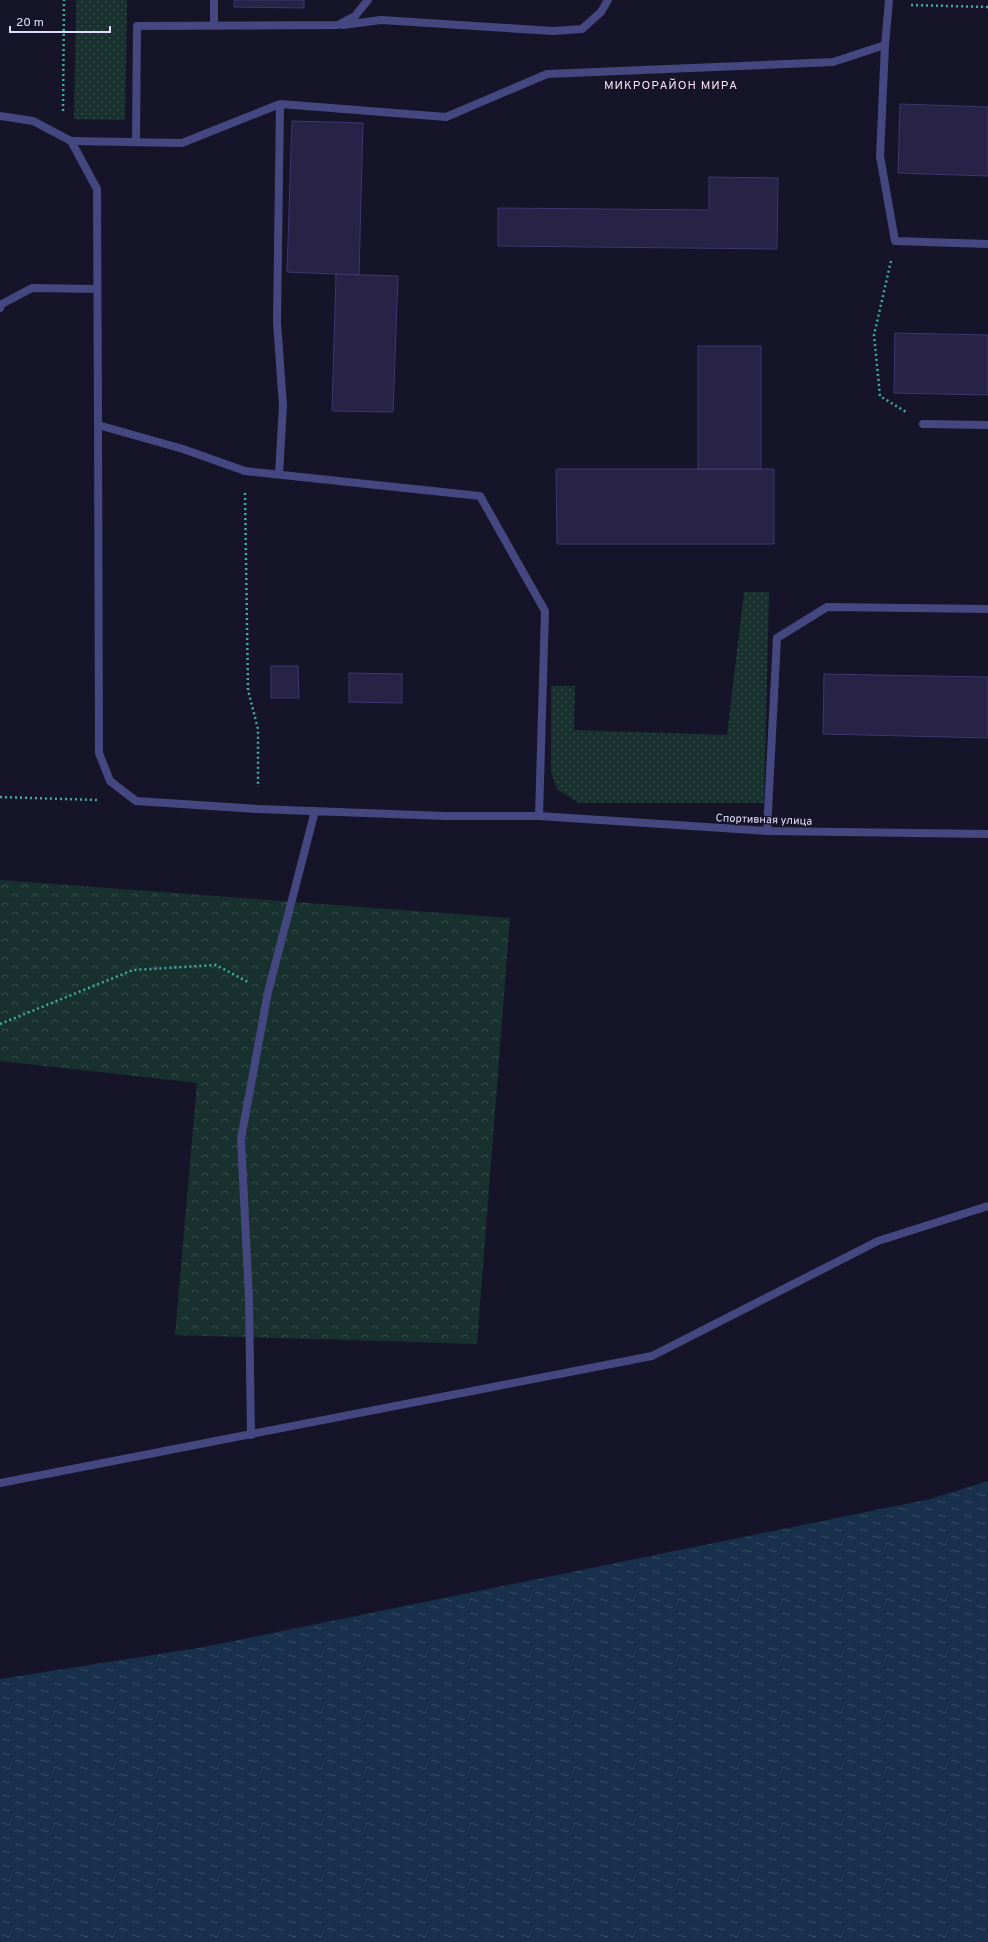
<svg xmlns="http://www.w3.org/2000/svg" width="988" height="1942" font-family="Overpass,sans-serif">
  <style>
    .grass { fill: url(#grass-dots) }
    .forest { fill: url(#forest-crowns) }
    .water { fill: url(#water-ripples) }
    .building { fill: #272246; stroke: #3f376f }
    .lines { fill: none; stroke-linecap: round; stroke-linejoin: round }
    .path { stroke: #41ada0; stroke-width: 2.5; stroke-dasharray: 2 3; stroke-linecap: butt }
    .lane { stroke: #454781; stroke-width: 8 }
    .street { stroke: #454781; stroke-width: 8 }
    .labels { text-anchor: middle; stroke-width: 3; stroke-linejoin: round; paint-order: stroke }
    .street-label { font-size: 11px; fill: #e0dffb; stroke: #161428 }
    .neighbourhood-label { font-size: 12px; letter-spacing: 1px; fill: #fbe1f3; stroke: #161428 }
  </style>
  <defs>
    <pattern id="grass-dots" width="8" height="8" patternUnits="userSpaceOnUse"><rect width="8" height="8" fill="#18312f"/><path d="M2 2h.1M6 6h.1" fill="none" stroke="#394e4e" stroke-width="1.8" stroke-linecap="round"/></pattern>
    <pattern id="forest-crowns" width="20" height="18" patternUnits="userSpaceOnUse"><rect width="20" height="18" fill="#18312f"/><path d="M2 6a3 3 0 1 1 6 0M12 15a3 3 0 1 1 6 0" fill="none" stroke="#394e4e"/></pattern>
    <pattern id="water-ripples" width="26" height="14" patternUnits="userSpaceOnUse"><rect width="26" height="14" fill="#18304c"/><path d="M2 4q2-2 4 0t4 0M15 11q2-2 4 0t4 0" fill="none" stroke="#394e67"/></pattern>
  </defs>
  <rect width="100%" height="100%" fill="#161428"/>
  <!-- grass -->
  <path class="grass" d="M76 0H127L125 120 74 119Z
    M744 592H769L764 803H579L557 789 551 772V686H575L574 730 727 735Z"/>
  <!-- forest -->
  <path class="forest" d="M0 880 510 918 477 1344 175 1335 197 1083 0 1061Z"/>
  <!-- water -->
  <path class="water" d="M988 1481V1942H0V1679L204 1647 930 1499Z"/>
  <!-- building -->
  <path class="building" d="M234 0H304V8L234 7Z
    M900 104 988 107V176L898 173Z
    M292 121 363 123 359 275 287 272Z
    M709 177 778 178 777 249 498 246V208L709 210Z
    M336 274 398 276 393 412 332 411Z
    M895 333 988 335V395L894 393Z
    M698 346H761V469H698Z
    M556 469H774V544H557Z
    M271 666H298L299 698H271Z
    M349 673 402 674V703L349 702Z
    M824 674 988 677V738L823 734Z"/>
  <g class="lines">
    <!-- path -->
    <path class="path" d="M911 5 988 7
      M63 111 64 0
      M891 261 874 335 880 396 906 412
      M245 493 248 690 258 729V787
      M0 797 98 800
      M0 1024 133 970 216 965 248 982"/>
    <!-- lane -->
    <path class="lane" d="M214 25V0
      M343 25 381 20 553 31 582 29 601 12 608 0
      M885 45 880 156 895 241 988 244
      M71 141 182 143 280 104 446 117 547 74 833 62 885 45 889 0
      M136 141 137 26 338 25 355 16 368 0
      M0 308V305L32 288 97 289
      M923 424 988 425
      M98 425 99 753 110 781 136 801 258 809 445 816H539L545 611 480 496 245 471
      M279 474 283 406 277 322 280 104
      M767 831 777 638 827 607 988 609
      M251 1435 249 1299 241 1139 268 992 315 811
      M0 1483 652 1356 878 1241 988 1206"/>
    <!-- street -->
    <path class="street" d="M0 116 33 121 71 141 97 189 98 425 183 449 245 471
      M539 816 767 831 988 834"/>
  </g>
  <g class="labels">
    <!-- street labels -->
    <g class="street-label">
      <text transform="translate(764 819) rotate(2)" y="4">Спортивная улица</text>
    </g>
    <!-- neighbourhood labels -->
    <g class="neighbourhood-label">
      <text x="671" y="89">МИКРОРАЙОН МИРА</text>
    </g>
  </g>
  <!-- scale -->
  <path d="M10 26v6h100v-6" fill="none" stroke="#e0dffb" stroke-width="2"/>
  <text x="16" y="26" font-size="12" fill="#e0dffb" stroke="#161428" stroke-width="3" paint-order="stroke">20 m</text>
</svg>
